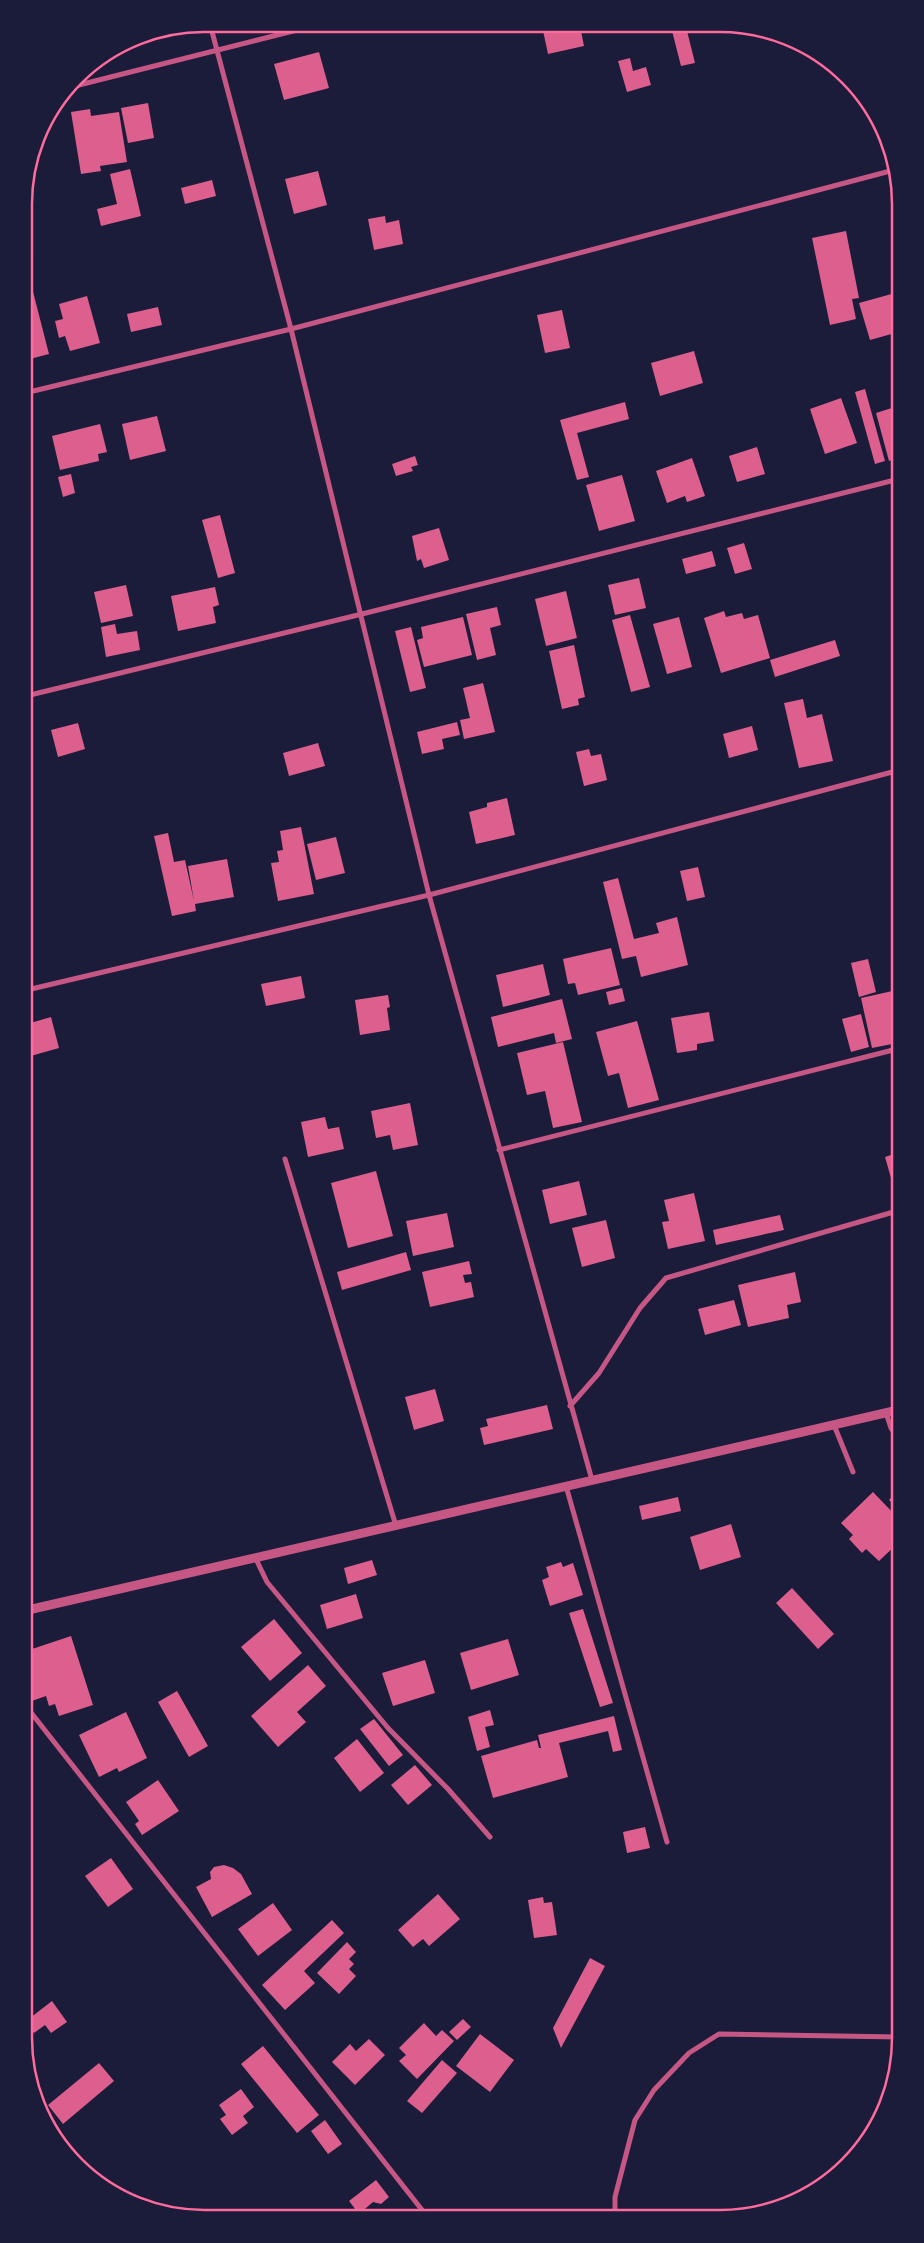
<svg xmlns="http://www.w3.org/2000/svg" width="924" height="2243" font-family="'Noto Sans',sans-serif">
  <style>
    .building { fill: #dd5f8e }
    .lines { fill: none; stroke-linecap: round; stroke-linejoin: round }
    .minor { stroke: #c65784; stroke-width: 5 }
    .tertiary { stroke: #c65784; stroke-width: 9 }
    .rim { fill: none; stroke: #ff6b9d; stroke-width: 2.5 }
  </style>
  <rect width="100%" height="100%" fill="#1b1b3a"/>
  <!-- building -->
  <path class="building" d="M542 26H580L584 46 548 54Z
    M671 27H686L695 63 681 66Z
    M319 52 329 88 284 100 274 64Z
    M630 58 633 71 646 67 651 85 627 92 618 61Z
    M148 103 154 138 128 143 121 108Z
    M90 109 91 116 119 112 127 162 100 166 101 171 81 174 71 112Z
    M130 169 141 216 101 226 97 209 117 204 110 174Z
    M318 171 327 205 294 214 285 179Z
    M212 180 216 196 185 204 181 188Z
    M385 216 386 223 399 220 403 244 374 250 368 219Z
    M846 231 859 298 852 299 856 319 830 325 812 238Z
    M30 280 49 354 26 360 24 282Z
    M895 293V333L870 340 859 303Z
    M87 296 100 343 70 351 65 336 59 338 55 321 63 319 59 304Z
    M158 307 162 325 131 332 127 314Z
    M562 310 570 348 545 353 537 315Z
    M694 351 703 383 660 396 651 363Z
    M865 389 885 461 875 464 855 392Z
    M841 398 857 443 825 454 810 409Z
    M625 402 629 419 577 433 589 477 577 480 560 420Z
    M895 407V417L891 418 895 431V459L889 461 876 413Z
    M157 416 166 451 130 460 122 424Z
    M100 424 107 452 98 454 99 461 60 470 52 436Z
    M757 447 765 474 737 482 729 456Z
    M415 456 418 465 411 467 413 471 396 476 392 464Z
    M692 458 705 496 687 502 685 496 667 503 656 471Z
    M71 474 75 493 63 497 58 477Z
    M622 475 635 521 599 531 586 485Z
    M220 515 235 573 218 578 202 520Z
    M439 528 449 560 424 568 421 559 417 561 412 536Z
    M744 543 752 569 735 574 727 548Z
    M712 551 716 566 686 574 682 559Z
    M639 578 646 608 615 615 608 585Z
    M126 585 133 616 101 623 94 592Z
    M215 587 219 605 213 607 216 623 178 631 171 596Z
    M566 591 577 638 546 646 535 599Z
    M497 607 501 625 490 628 496 655 477 660 466 614Z
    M724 611 726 617 742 613 744 619 758 615 770 658 721 673 704 618Z
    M630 615 650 687 631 692 612 620Z
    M463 617 472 655 424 667 417 640 423 638 421 627Z
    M679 617 692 667 667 674 653 624Z
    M115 624 117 634 137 631 140 650 106 657 101 627Z
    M411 627 426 688 410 692 395 631Z
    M835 640 840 656 775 677 770 660Z
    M574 645 585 697 578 699 579 705 562 709 549 651Z
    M483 683 495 732 464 739 460 720 470 718 463 688Z
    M803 699 807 718 822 714 833 761 799 768 784 703Z
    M457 722 460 735 442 739 444 749 422 754 417 732Z
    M78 723 85 749 58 757 51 730Z
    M752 726 758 750 729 758 723 734Z
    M318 743 325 766 289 776 283 753Z
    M589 749 591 756 601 754 607 780 584 786 576 752Z
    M507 798 515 835 476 844 469 812 487 807V803Z
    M26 817 33 840 26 842Z
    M301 827 314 894 278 901 271 863 279 862 277 851 283 850 280 831Z
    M168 833 174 862 185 860 194 901 188 866 227 859 234 897 195 904 196 911 172 916 154 836Z
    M336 837 345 873 316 880 307 844Z
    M698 867 705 897 687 901 680 871Z
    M618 878 634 939 659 933 656 923 677 917 688 965 641 977 636 956 622 959 603 882Z
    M611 948 620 985 578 995 575 983 568 984 563 959Z
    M868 959 876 992 859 997 851 963Z
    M543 964 550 995 503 1007 496 975Z
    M301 976 305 998 266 1006 261 984Z
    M622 988 625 1001 609 1005 606 992Z
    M897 990V1043L872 1048 861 998Z
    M388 995 390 1007 387 1008 390 1030 360 1035 355 1000Z
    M562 999 572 1039 556 1043 554 1033 498 1047 491 1017Z
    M709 1012 714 1041 697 1044V1050L677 1053 671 1018Z
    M861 1014 869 1047 851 1052 842 1019Z
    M51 1017 59 1048 27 1057V1024Z
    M637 1021 659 1100 628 1108 619 1073 608 1076 596 1032Z
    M563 1042 582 1122 553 1128 545 1091 527 1095 517 1053Z
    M410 1103 418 1145 393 1150 390 1135 376 1138 371 1111Z
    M325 1117 328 1129 339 1127 344 1149 308 1157 301 1122Z
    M897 1153V1191L895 1192 885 1157Z
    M376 1171 393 1236 348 1248 331 1183Z
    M579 1181 587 1215 550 1224 542 1190Z
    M694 1193 705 1241 668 1249 662 1222 669 1221 664 1200Z
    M447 1213 454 1247 413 1256 406 1221Z
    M780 1215 784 1230 716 1245 713 1230Z
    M606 1220 615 1258 582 1267 572 1228Z
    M897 1246 898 1264H897L893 1247Z
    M406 1252 411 1270 342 1290 337 1272Z
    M469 1261 472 1274 463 1275 465 1283 471 1282 474 1297 430 1307 422 1272Z
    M795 1272 801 1302 787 1305 789 1318 748 1327 738 1285Z
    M734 1300 741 1325 705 1335 698 1309Z
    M435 1389 444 1421 414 1430 405 1397Z
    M547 1405 553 1429 484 1445 480 1428 488 1426 486 1419Z
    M898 1490V1508L889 1500Z
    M873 1492 898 1518V1543L879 1561 866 1549 862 1553 849 1539 853 1535 841 1523Z
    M678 1497 681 1511 642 1520 639 1506Z
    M731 1524 741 1557 700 1570 690 1537Z
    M372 1560 377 1575 348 1584 344 1568Z
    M561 1562 563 1567 573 1563 583 1595 550 1606 542 1580 549 1577 546 1567Z
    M792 1588 834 1634 818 1649 776 1603Z
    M356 1594 363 1618 327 1629 320 1605Z
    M583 1609 613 1703 600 1707 569 1613Z
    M274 1619 302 1653 270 1681 241 1647Z
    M71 1636 93 1705 59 1716 55 1704 49 1706 46 1696 29 1702V1650Z
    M508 1639 519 1675 471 1690 460 1653Z
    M425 1660 435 1693 393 1706 382 1673Z
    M308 1665 326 1686 297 1712 306 1722 278 1747 251 1716Z
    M177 1691 208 1746 189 1757 158 1702Z
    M490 1710 494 1725 485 1727 490 1747 477 1751 468 1717Z
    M126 1712 147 1758 119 1772 117 1768 99 1777 79 1735Z
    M614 1716 622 1750 613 1752 608 1731 559 1743 568 1777 493 1798 481 1756 537 1740 539 1748H541L538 1735Z
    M374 1719 403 1755 389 1766 360 1729Z
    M357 1739 384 1773 360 1792 334 1758Z
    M415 1765 432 1785 408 1805 391 1785Z
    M158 1780 179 1811 142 1835 135 1824 139 1821 126 1802Z
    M645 1827 650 1848 627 1853 623 1832Z
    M111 1858 133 1889 108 1907 85 1876Z
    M224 1865 233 1868 241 1874 252 1894 212 1917 196 1887 211 1879 210 1872 214 1867Z
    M438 1894 460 1919 429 1946 423 1939 413 1947 398 1930Z
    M543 1897 544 1903 552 1902 557 1935 534 1938 528 1900Z
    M273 1903 292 1930 258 1956 238 1929Z
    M332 1920 344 1933 304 1971 315 1983 285 2010 262 1985Z
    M347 1942 356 1952 349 1959 354 1964 349 1969 356 1976 339 1994 317 1973Z
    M590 1958 605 1966 561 2048 553 2028Z
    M52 2001 67 2022 51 2033 45 2025 34 2033 30 2027V2018Z
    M463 2019 471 2027 457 2040 449 2032Z
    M424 2023 436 2036 442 2030 454 2041 417 2079 399 2061 406 2055 399 2048Z
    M480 2034 514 2060 490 2092 456 2066Z
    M369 2039 385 2055 355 2085 332 2062 350 2044 356 2051Z
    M263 2046 319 2115 297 2133 241 2064Z
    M442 2060 457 2073 422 2113 407 2101Z
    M99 2063 114 2081 63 2124 48 2105Z
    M241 2089 254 2107 243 2116 248 2123 232 2135 220 2119 226 2115 219 2105Z
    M325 2120 342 2144 328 2154 311 2131Z
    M45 2121 69 2151 67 2152 48 2129Z
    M376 2180 389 2197 381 2204 373 2202 359 2214 349 2201Z"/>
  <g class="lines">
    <!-- minor -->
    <path class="minor" d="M210 24 291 329 429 895 592 1480
      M71 87 321 24
      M25 393 291 329 894 170
      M26 696 362 614 895 480
      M27 990 429 895 896 771
      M499 1150 897 1049
      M285 1159 396 1526
      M570 1406 599 1373 640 1308 666 1278 897 1211
      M886 1413 891 1428 898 1438
      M834 1425 853 1472
      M566 1486 667 1842
      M255 1557 267 1582 388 1728 448 1789 490 1837
      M29 1710 426 2215
      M615 2214V2197L635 2120 654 2090 689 2053 719 2034 900 2037"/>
    <!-- tertiary -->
    <path class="tertiary" d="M28 1610 898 1410"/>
  </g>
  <!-- crop -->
  <path d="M0 0H924V2243H0ZM204 32H720A172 172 0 0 1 892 204V2038A172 172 0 0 1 720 2210H204A172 172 0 0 1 32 2038V204A172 172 0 0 1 204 32Z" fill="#1b1b3a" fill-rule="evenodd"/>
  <path class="rim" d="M204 32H720A172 172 0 0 1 892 204V2038A172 172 0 0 1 720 2210H204A172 172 0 0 1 32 2038V204A172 172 0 0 1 204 32Z"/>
</svg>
